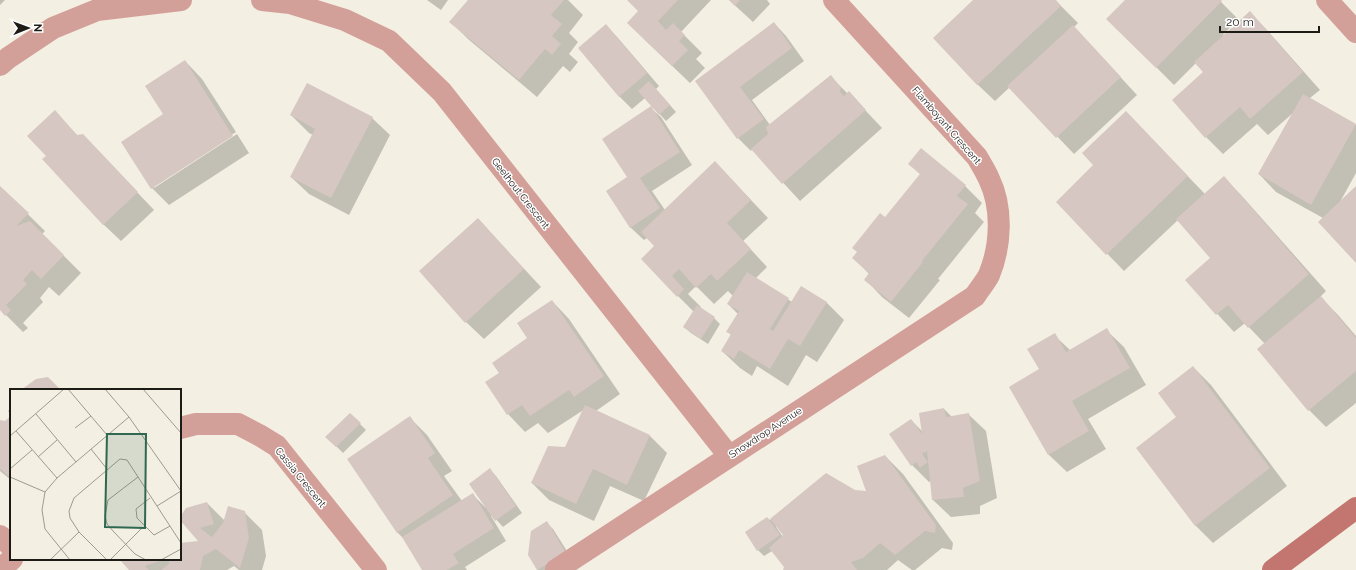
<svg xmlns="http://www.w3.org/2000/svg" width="1356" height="570" font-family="Raleway,sans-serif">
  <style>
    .shadow { fill: #0003; fill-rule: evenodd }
    .building { fill: #d6c7c3 }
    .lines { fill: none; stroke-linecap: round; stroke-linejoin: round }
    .street { stroke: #d39f99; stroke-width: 22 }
    .secondary { stroke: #c2766f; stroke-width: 22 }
    .labels { text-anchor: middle; stroke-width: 3; stroke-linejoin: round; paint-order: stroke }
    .street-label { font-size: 10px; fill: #1c1b16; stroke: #fff }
    .inset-road { fill: none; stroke: #9d9a90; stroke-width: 1 }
    .view { fill: #2e6850; fill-opacity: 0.15; stroke: #2e6850; stroke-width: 2 }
    .inset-edge { fill: none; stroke: #1c1b16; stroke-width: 2 }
  </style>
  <rect width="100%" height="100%" fill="#f3efe2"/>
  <!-- shadow -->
  <path class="shadow" d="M0 0H5L0 5Z
    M427 0H448L441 10Z
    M469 0H568L583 15 569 33 578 42 569 54 578 62 570 72 563 66 537 97 468 39 451 22Z
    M629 0H711L681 32 702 53 696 59 705 68 690 83 645 40 640 11Z
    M729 0H767L770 4 753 22Z
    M975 0H1055L1078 23 1074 27 1137 95 1074 154 1010 87 995 101 977 84Z
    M1127 0H1219L1238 19 1223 35 1224 36 1250 13 1267 30 1320 90 1310 98 1356 125V173L1340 202 1356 187V262L1323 218 1276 192 1259 174 1293 113 1268 135 1257 124 1223 154 1206 137 1173 100 1204 72 1196 63 1174 85 1108 19Z
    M774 23 786 36 804 61 752 100 770 125 830 76 848 94 849 93 882 128 800 201 752 149 751 151 738 138 696 81Z
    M606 26 618 38 659 86 656 89 676 112 666 121 645 98 632 109 619 96Z
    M185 61 202 79 236 132 154 185V188L237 134 249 153 169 205 152 188 165 115Z
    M650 108 661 117 692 165 652 191 665 210 732 180 768 218 743 241 767 267 756 278 792 302H826L844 320 817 362 806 355 788 386 757 366 752 376 740 368 722 351 732 336 728 332 738 314 728 304 733 296 728 291 714 304 696 286 688 294 701 307 700 308 714 318 720 324 708 344 691 333 684 327 694 312 678 296 655 246 647 238 644 240 631 228 607 192 628 177Z
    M54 112 78 136 83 135 154 210 121 241 103 224 47 156Z
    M291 115 372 118 390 135 349 215 309 194 291 177 313 135 309 133Z
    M1143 130 1205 194 1224 178 1241 195 1326 291 1320 297 1338 315 1356 336V403L1326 427 1309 410 1265 344 1245 323 1234 332 1186 280 1211 258 1178 220 1124 271 1057 202Z
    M910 164 965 186 982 203 975 213 984 222 938 279 940 280 909 318 882 297 865 279 869 274 854 258 921 175Z
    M0 187 45 231 42 234 81 273 59 296 49 287 40 298 43 302 23 323 28 328 23 332 0 309Z
    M478 219 541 287 484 339 466 322Z
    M552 301 569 319 620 394 596 411 650 436 667 453 644 501 610 486 594 521 549 500 532 483 566 448 585 409 548 433 538 423 525 432 508 414 487 382 500 373 529 339Z
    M1106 330 1124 347 1146 385 1088 419 1106 449 1067 472 1049 455 1010 387 1041 369 1054 335 1071 351Z
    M1193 367 1211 385 1287 486 1213 543 1195 525 1178 417Z
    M11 408V415L8 411Z
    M944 409 952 417 968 414 986 431 997 498 980 506V514L951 517 933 500 931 481 929 482 912 465 911 420 923 432Z
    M350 414 366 430 343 453 327 437Z
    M11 418V480L0 471V421L5 422Z
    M410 418 427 435 452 471 444 476 462 501 473 495 485 507 486 506 490 470 496 476 522 513 503 527 492 515 491 516 506 541 465 567 467 570H423L403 538 397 532Z
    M885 456 903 474 953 543 952 550 942 548 915 570H912L898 560 887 570H784L785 566 772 551 764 556 758 550 767 518 770 520 826 474 855 491 868 492ZM777 526 785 536 783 537 776 527Z
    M207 503 224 520 244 512 262 530 266 556 262 570H239L234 566 227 570H131L121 559H169L170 563 171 559H180V544L200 542 180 518Z
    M547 523 553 529 572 559 555 570H538L529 555Z"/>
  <!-- building -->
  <path class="building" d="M468 0H564L551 15 562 24 552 36 561 44 552 55 545 49 519 80 449 22Z
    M627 0H678L658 21 666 30 673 23 685 35 679 41 688 50 672 66 627 23 638 11Z
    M729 0H740L735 6Z
    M973 0H1056L1061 6 977 85 933 38Z
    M1125 0H1221L1222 1 1156 68 1106 19Z
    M1250 11 1303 72 1250 119 1240 107 1205 138 1172 100 1203 72 1194 62Z
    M774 22 792 48 740 87 764 119 737 139 695 81Z
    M606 24 647 73 619 97 578 48Z
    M1073 25 1121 77 1056 138 1007 86Z
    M185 60 233 136 151 189 121 142 163 114 145 86Z
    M831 75 841 88 840 92 844 96 849 91 866 110 782 184 751 149 768 134 766 127Z
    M649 81 670 105 659 115 638 91Z
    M307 83 373 117 331 198 290 177 315 129 290 115Z
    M1303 94 1356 124 1311 205 1258 174Z
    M651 106 680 152 640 178 660 208 630 228 606 191 627 177 602 139Z
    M55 110 77 135 83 134 138 192 103 225 42 159 46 156 27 136Z
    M1126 111 1188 176 1106 255 1056 202 1093 165 1082 153Z
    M921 148 966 185 957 196 968 204 922 261 923 262 891 302 864 280 869 273 852 258 857 252 852 248 880 213 885 217 920 174 908 164Z
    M715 161 751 200 727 223 751 249 717 281 711 274 696 288 679 269 672 276 684 289 677 297 641 259 654 246 641 232Z
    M1224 176 1309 274 1248 328 1228 305 1216 315 1185 280 1210 258 1176 219Z
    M0 186 29 213 16 226 30 221 64 255 41 279 32 270 23 280 27 284 6 305 11 310 5 316 0 310Z
    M1356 186V263L1318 222Z
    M478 218 524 269 465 323 419 271Z
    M747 272 789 298 770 329 773 331 801 286 827 302 800 346 788 339 770 369 739 350 734 359 721 351 731 334 726 332 739 311 727 304Z
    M1321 296 1356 338V371L1308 411 1257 349Z
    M552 300 604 376 574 397 569 390 530 416 522 405 507 415 485 382 499 373 492 363 527 338 517 323Z
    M697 305 715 317 701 339 683 327Z
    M1107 328 1130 368 1072 401 1089 431 1048 455 1009 387 1039 369 1027 349 1055 333 1066 352Z
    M1193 366 1270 468 1195 526 1136 448 1176 417 1158 393Z
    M48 377 61 390H21L36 379Z
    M585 405 650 435 627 485 593 469 576 504 531 483 548 446 565 447Z
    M944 408 946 417 969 413 980 481 963 488 964 497 932 500 927 451 922 454 928 462 920 468 916 462 911 466 889 434 911 419 922 434 919 413Z
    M350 413 361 423 336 447 325 437Z
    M11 416V478L0 469V420L5 421Z
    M410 416 435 453 428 458 453 495 397 533 347 459Z
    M885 455 936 525 935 533 925 531 895 555 880 543 863 558 851 562 857 570H783L784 567 769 548 783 535 770 519 826 473 855 490 866 491 857 466Z
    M490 468 516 506 495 521 469 484Z
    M473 493 494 528 453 554 459 563 447 570H422L402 537Z
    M207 502 214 524 200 528 212 537 223 523 228 506 245 511 249 538 240 568 216 549 203 556 200 570H161L169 564 170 559H180V543L198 541 180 520V517L186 508Z
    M767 517 780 535 757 551 745 532Z
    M547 521 566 553 537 570 528 555 531 531Z
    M119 559H158L159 561 145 566 149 570H129Z"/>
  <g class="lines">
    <!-- street -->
    <path class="street" d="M262 0 290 3 345 20 389 41 442 92 729 456
      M1327 0 1356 32
      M0 65 8 58 53 28 97 10 181 0
      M180 428 196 424H238L259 435 277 446 376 570
      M0 536 11 546
      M0 570 12 559
      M556 570 975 296C979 289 985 283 989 275 1001 246 1003 208 989 179 986 172 981 164 977 157L834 0"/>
    <!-- secondary -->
    <path class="secondary" d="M1273 570 1356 508"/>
  </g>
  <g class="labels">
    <!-- street labels -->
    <g class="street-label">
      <text transform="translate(947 125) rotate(49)" y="4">Flamboyant Crescent</text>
      <text transform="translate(521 193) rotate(52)" y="4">Geelhout Crescent</text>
      <text transform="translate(765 432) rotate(-33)" y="4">Snowdrop Avenue</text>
      <text transform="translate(301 477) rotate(51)" y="4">Cassia Crescent</text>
    </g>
  </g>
  <!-- overview -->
  <g transform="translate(10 389)">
    <rect width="171" height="171" fill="#f3efe2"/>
    <path class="inset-road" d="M58 0 97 46M95 0 119 28 171 102M133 0 171 44M26 25 66 73M65 39 81 27M6 42 47 89M0 47 54 0M81 60 97 80M28 68 47 51M0 80 22 61M0 88 35 103M128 88 98 111 95 127 97 135 103 142 125 165 136 171M140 109 126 120 127 129 144 146 160 137M147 117 171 102M40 171 69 143M60 171 35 140 32 121 35 103 47 89 119 28M97 171 69 143 60 129 59 122 64 109 110 70 117 71 171 154M100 171 133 138M151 171 171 160"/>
    <path class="view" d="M97 45H136L135 139 95 138Z"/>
    <rect width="171" height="171" class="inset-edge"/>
  </g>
  <!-- north arrow -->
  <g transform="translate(28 28) rotate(89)" stroke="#ffffff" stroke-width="3" paint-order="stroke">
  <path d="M0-3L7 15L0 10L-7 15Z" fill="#1c1b16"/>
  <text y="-6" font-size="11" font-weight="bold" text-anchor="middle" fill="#1c1b16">N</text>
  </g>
  <!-- scale -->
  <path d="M1220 26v6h99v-6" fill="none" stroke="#1c1b16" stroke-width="2"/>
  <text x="1226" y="26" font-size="12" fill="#1c1b16" stroke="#ffffff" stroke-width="3" paint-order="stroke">20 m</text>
</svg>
